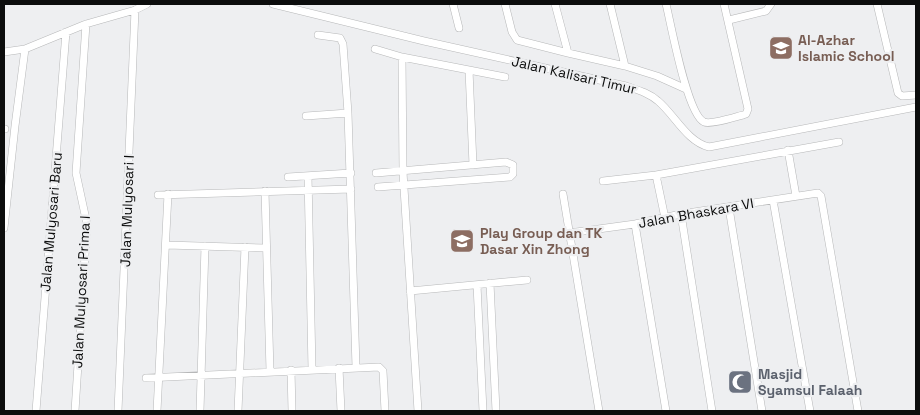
<svg xmlns="http://www.w3.org/2000/svg" width="920" height="415" font-family="'Space Grotesk',sans-serif">
  <style>
    .lines { fill: none; stroke-linecap: round; stroke-linejoin: round }
    .minor-casing { stroke: #b7b8b9; stroke-width: 8 }
    .minor { stroke: #fff; stroke-width: 7 }
    .labels { text-anchor: middle; stroke-width: 4.5; stroke-linejoin: round; paint-order: stroke }
    .education-label { font-size: 14px; font-weight: bold; fill: #785e54; stroke: #eeeff1; text-anchor: start }
    .street-label { font-size: 14px; fill: #0c0d0d; stroke: #eeeff1 }
    .worship-label { font-size: 14px; font-weight: bold; fill: #5b616d; stroke: #eeeff1; text-anchor: start }
  </style>
  <rect width="100%" height="100%" fill="#eeeff1"/>
  <g class="lines">
    <defs>
      <path id="minor" d="M273 4 424 41 626 86C638 90 649 93 658 101 674 114 687 142 709 147L916 107
        M453 4 459 28
        M505 4 512 32 517 40 568 53
        M555 4 568 53 625 66
        M610 4 625 66 657 76 686 89
        M666 4C671 24 687 114 704 122 711 125 735 117 743 115L746 114 748 109 724 4
        M877 4 898 93 902 96 916 95
        M729 20 766 11 771 4
        M318 35 340 38 343 44 348 113 356 367
        M375 49 402 57 505 77
        M4 52 25 49 86 24 135 10 147 4
        M402 57 403 172 418 411
        M469 70 473 165
        M306 116 348 113
        M4 129H5
        M788 150 796 196
        M376 173 506 162 513 165V174L510 177 378 187
        M656 175 665 218
        M308 176 312 369
        M288 177 351 173
        M603 181 656 175 839 142
        M265 191 270 371
        M563 194 599 411
        M158 195 351 189
        M773 200 810 411
        M729 208 762 411
        M681 214 712 411
        M635 224 666 411
        M4 228 15 126 25 49
        M569 233 635 224 681 214 818 193 821 196 858 411
        M167 245 266 248
        M490 283 496 411
        M477 285 483 411
        M410 291 527 280
        M339 368 341 411
        M291 370 292 411
        M146 378 379 367 383 371 385 411
        M36 411 66 32
        M75 411 87 224 76 173 86 24
        M118 411 135 10
        M157 411 168 194
        M200 411 205 246
        M238 411 245 247"/>
    </defs>
    <!-- minor casing -->
    <use href="#minor" class="minor-casing"/>
    <!-- minor -->
    <use href="#minor" class="minor"/>
  </g>
  <!-- icons -->
  <defs>
    <symbol id="school-square" viewBox="-11 -11 22 22"><rect x="-9" y="-9" width="18" height="18" rx="4" fill="#8d6e63" stroke="#eeeff1"/><path d="M0-5L7-2L0 1L-7-2ZM-4 1L0 2.5L4 1V4Q0 6-4 4Z" fill="#fff"/></symbol>
    <symbol id="mosque-square" viewBox="-11 -11 22 22"><rect x="-9" y="-9" width="18" height="18" rx="4" fill="#6b7280" stroke="#eeeff1"/><path d="M3.5-4.9A6 6 0 1 0 3.5 4.9A5 5 0 1 1 3.5-4.9Z" fill="#fff"/></symbol>
  </defs>
  <g fill-rule="evenodd">
    <use href="#school-square" x="767" y="34" width="28" height="28"/>
    <use href="#school-square" x="448" y="227" width="28" height="28"/>
    <use href="#mosque-square" x="726" y="368" width="28" height="28"/>
  </g>
  <g class="labels">
    <!-- education labels -->
    <g class="education-label">
      <text x="798" y="45">Al-Azhar<tspan x="798" dy="16">Islamic School</tspan></text>
      <text x="480" y="238">Play Group dan TK<tspan x="480" dy="16">Dasar Xin Zhong</tspan></text>
    </g>
    <!-- street labels -->
    <g class="street-label">
      <text transform="translate(574 75) rotate(13)" y="5">Jalan Kalisari Timur</text>
      <text transform="translate(127 211) rotate(-88)" y="5">Jalan Mulyosari I</text>
      <text transform="translate(696 213) rotate(-10)" y="5">Jalan Bhaskara VI</text>
      <text transform="translate(51 222) rotate(-85)" y="5">Jalan Mulyosari Baru</text>
      <text transform="translate(81 292) rotate(-87)" y="5">Jalan Mulyosari Prima I</text>
    </g>
    <!-- worship labels -->
    <g class="worship-label">
      <text x="758" y="379">Masjid<tspan x="758" dy="16">Syamsul Falaah</tspan></text>
    </g>
  </g>
  <!-- border -->
  <rect width="920" height="415" fill="none" stroke="#0c0d0d" stroke-width="10"/>
</svg>
